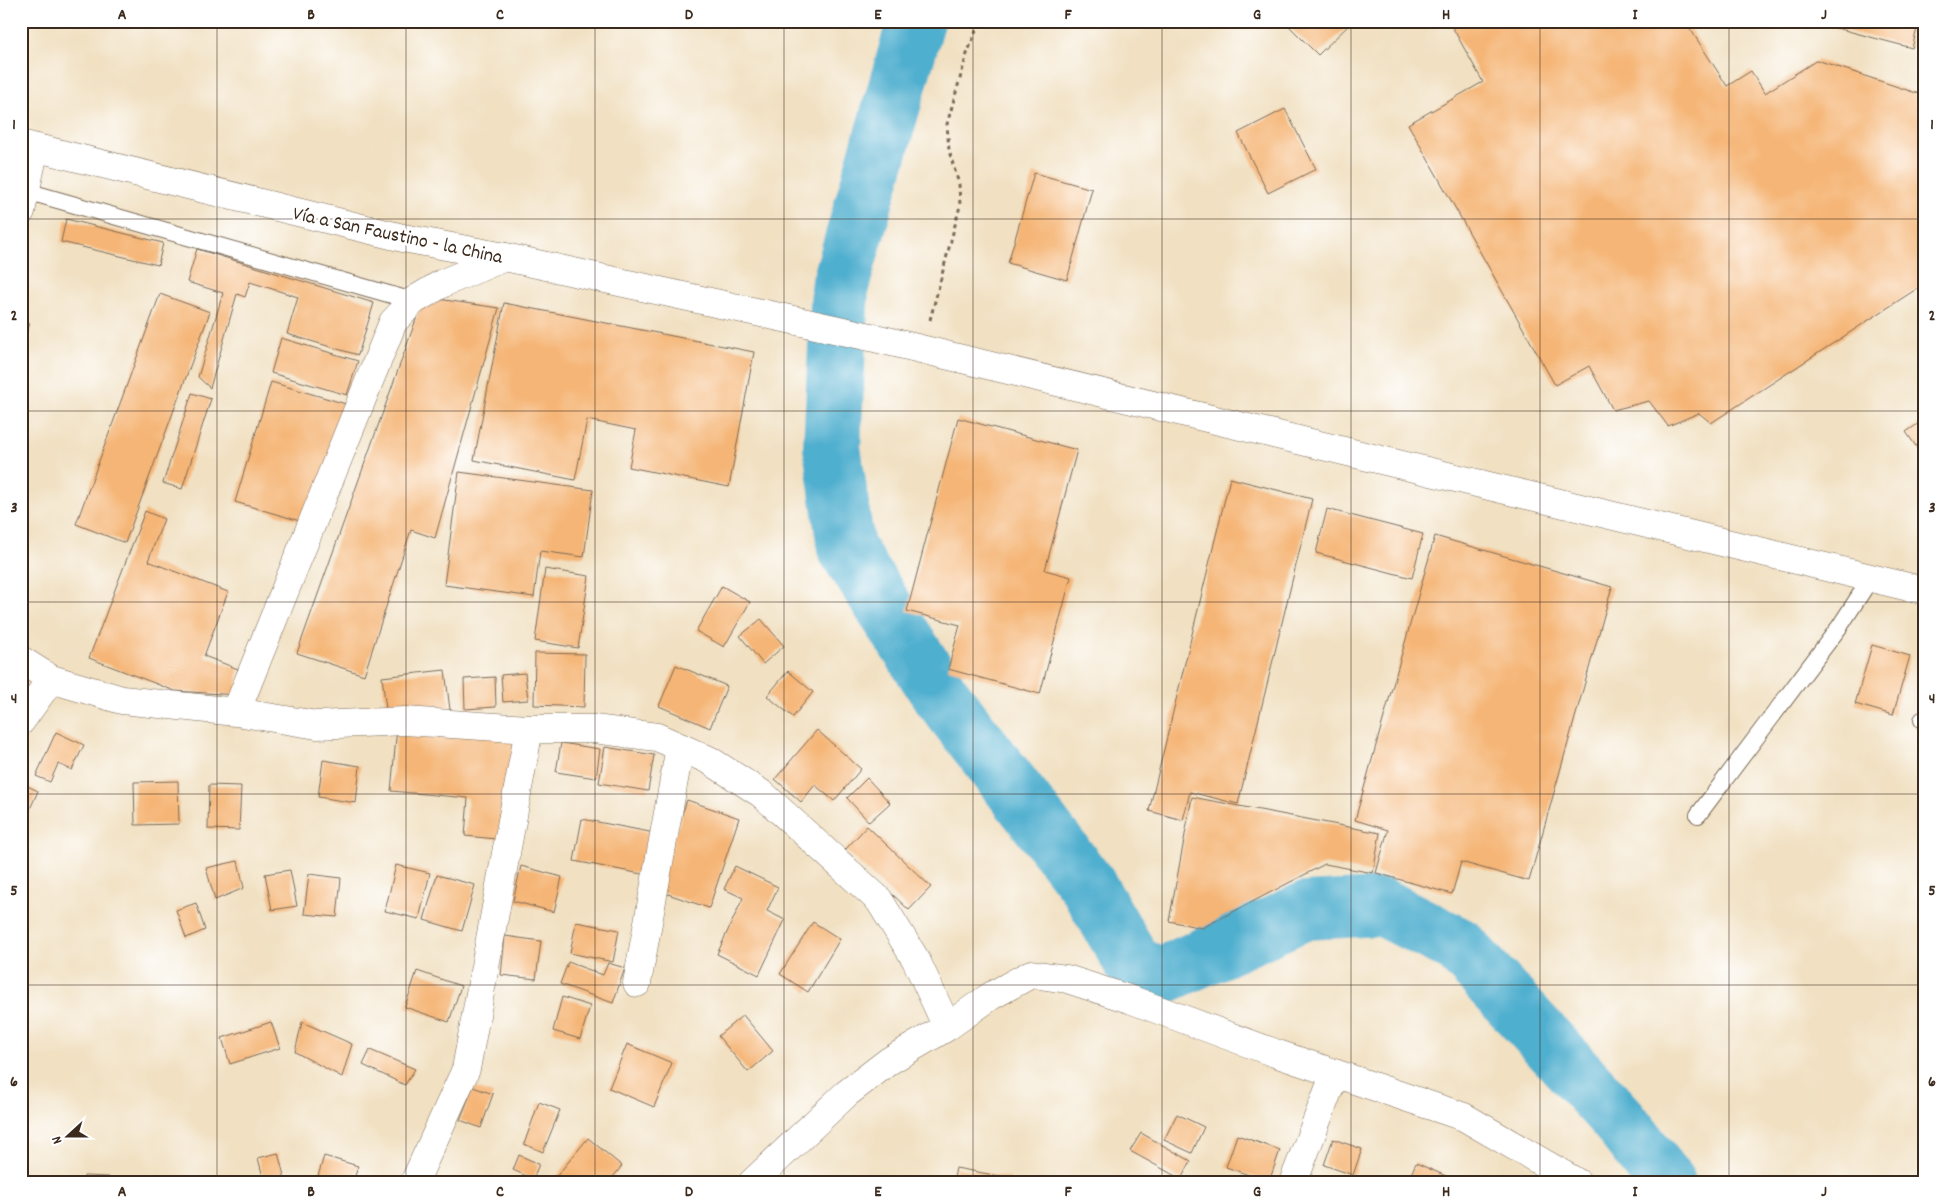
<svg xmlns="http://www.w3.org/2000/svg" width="1946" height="1204" font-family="Dekko,sans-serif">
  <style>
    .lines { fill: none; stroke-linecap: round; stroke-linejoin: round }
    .river { stroke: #50afcf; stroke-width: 58 }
    .building { fill: #f5b576 }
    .service-casing { stroke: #7b6a57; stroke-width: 18 }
    .minor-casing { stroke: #7b6a57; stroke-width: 29 }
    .tertiary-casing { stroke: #7b6a57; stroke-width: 29 }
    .path { stroke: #7b6a57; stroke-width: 3; stroke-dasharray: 4 4; stroke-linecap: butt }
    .service { stroke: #fff; stroke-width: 16 }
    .minor { stroke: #fff; stroke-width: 28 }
    .tertiary { stroke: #fff; stroke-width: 28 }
    .grid { fill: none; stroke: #3b2a1e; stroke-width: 1; stroke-opacity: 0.55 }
    .labels { text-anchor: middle; stroke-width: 5; stroke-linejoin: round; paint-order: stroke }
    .street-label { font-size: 20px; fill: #3b2a1e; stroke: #fff }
    .neatline { fill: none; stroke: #3b2a1e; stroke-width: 2 }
    .grid-label { font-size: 16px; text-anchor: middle; font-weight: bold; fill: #3b2a1e }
  </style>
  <rect width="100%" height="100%" fill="#fff"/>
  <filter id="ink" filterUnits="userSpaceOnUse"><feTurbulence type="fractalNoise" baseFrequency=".02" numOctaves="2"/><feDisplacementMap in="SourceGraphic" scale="10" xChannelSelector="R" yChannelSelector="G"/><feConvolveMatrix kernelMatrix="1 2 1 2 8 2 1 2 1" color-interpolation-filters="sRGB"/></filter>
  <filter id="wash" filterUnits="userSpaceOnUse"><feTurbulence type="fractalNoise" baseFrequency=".0096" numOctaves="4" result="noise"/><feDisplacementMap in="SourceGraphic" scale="20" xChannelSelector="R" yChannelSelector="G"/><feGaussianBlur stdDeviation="1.12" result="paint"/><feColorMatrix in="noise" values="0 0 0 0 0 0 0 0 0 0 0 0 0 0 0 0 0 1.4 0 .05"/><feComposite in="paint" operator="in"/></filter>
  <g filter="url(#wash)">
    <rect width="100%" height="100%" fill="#f1e0c1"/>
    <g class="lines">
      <!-- river -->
      <path class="river" d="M916 21 840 286 832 447 846 548 940 694 1088 886 1133 963 1159 977 1305 911 1382 907 1459 946 1618 1119 1667 1183"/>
    </g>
    <g id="blocks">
      <!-- building -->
      <path class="building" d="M1284 21H1353L1318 55Z
        M1449 21H1656L1689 27 1727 86 1751 71 1765 93 1817 60 1925 96V289L1921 286 1711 423 1699 413 1668 426 1649 401 1613 410 1589 366 1555 385 1408 124 1483 82Z
        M1810 21H1919L1912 48Z
        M1285 109 1316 169 1268 193 1238 133Z
        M1034 173 1092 189 1067 280 1008 263Z
        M66 219 163 243 158 265 61 242Z
        M197 249 374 303 358 355 287 334 298 297 250 282 245 297 237 294 210 388 198 377 223 293 187 282Z
        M160 294 210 312 125 543 76 524Z
        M424 297 499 308 435 538 411 530 364 675 297 653Z
        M504 303 754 352 729 487 629 467 636 430 587 420 575 480 474 460Z
        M21 320 30 324 21 344Z
        M281 338 358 361 347 395 271 373Z
        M271 382 346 404 310 524 235 502Z
        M192 393 211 399 182 489 163 483Z
        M958 418 1077 450 1045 570 1071 577 1040 694 948 669 960 625 907 611Z
        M1925 419V459L1906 432Z
        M459 472 593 490 584 557 540 551 534 597 444 585Z
        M1230 478 1312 499 1238 804 1190 792 1183 820 1149 811Z
        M1327 509 1423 534 1412 578 1316 553Z
        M145 511 164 519 148 561 228 592 204 656 238 669 237 695 175 691 89 658Z
        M1435 536 1612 587 1529 881 1461 862 1452 894 1376 873 1388 830 1355 820Z
        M545 569 589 576 578 648 535 641Z
        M722 586 750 602 724 647 696 631Z
        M761 619 784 646 763 664 740 636Z
        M1872 645 1910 656 1893 715 1855 704Z
        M535 653 585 654 584 707 534 705Z
        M676 665 727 686 710 728 659 706Z
        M445 670 450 710 387 717 382 677Z
        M788 671 813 692 793 717 767 696Z
        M525 673 528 700 503 702 501 675Z
        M495 677 496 707 465 709 464 679Z
        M397 727 516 738 507 840 465 836 468 798 391 791Z
        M817 730 861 769 834 801 815 785 801 802 775 779Z
        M56 732 84 745 72 770 58 764 50 782 36 776Z
        M561 743 600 749 596 778 556 772Z
        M605 747 654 755 648 791 599 783Z
        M323 760 360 766 356 803 318 797Z
        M867 778 890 803 869 822 847 798Z
        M178 781 179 824 135 825 134 782Z
        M21 783 38 791 21 829Z
        M209 785 241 786 239 830 208 829Z
        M1192 797 1380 833 1373 873 1325 864 1202 928 1169 921Z
        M687 800 739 818 709 908 656 890Z
        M582 819 655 833 647 875 574 861Z
        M867 826 931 887 909 910 845 850Z
        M238 861 244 888 215 900 206 868Z
        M396 865 430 873 419 919 385 911Z
        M521 866 562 877 554 912 513 901Z
        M735 866 778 887 767 911 785 920 759 975 717 954 743 898 724 889Z
        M290 870 297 906 272 910 265 874Z
        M309 874 341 878 337 917 304 914Z
        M437 875 475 885 462 931 424 920Z
        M196 903 205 930 186 938 176 910Z
        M576 922 619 930 613 962 570 953Z
        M813 922 840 939 808 992 780 974Z
        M505 936 541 941 536 979 501 975Z
        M568 962 603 975 608 963 625 968 613 1003 560 984Z
        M417 971 461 986 449 1022 405 1007Z
        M562 997 590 1006 580 1039 553 1031Z
        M743 1015 773 1051 748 1072 718 1036Z
        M271 1022 280 1048 230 1064 222 1038Z
        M302 1022 352 1044 342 1077 295 1052Z
        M627 1044 672 1063 654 1107 609 1088Z
        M370 1050 415 1069 405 1085 363 1065Z
        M473 1087 493 1094 481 1128 460 1120Z
        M539 1102 560 1110 543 1152 524 1144Z
        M1177 1114 1204 1127 1192 1153 1164 1140Z
        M1141 1133 1191 1161 1181 1179 1130 1151Z
        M1237 1135 1280 1150 1269 1182 1226 1167Z
        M588 1138 622 1166 608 1183H563L556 1177Z
        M1333 1139 1362 1149 1353 1175 1324 1165Z
        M278 1153 285 1179 263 1177 258 1158Z
        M519 1155 539 1164 533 1179 513 1170Z
        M324 1156 358 1166 353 1183H316Z
        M1416 1163 1462 1183H1407Z
        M956 1168 1010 1178 1009 1183H953Z
        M84 1176 109 1177 108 1183H83Z"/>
    </g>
  </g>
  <g filter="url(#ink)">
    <use href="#blocks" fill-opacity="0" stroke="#7b6a57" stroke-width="1"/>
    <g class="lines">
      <defs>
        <path id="service" d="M26 191 413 301
          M1922 720 1925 721
          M1698 815 1840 626 1871 578"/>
        <path id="minor" d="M21 211 35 148
          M21 660 51 679 122 700 236 712 317 725 405 721 529 729H594L657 737 709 760 762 794 879 900 916 960 947 1027
          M236 712 393 322 413 301 443 283 505 257
          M21 721 51 679
          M637 983 680 747
          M414 1183 466 1069 529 729
          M752 1183 846 1094 889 1061 947 1027 991 996 1031 974 1067 979 1132 1000 1275 1053 1464 1117 1578 1183
          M1293 1183 1335 1073"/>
        <path id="tertiary" d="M21 144 403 238 505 257 875 338 1925 591"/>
      </defs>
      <!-- service casing -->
      <use href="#service" class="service-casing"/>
      <!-- minor casing -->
      <use href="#minor" class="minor-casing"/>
      <!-- tertiary casing -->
      <use href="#tertiary" class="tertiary-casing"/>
      <!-- path -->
      <path class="path" d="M930 320 960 206 959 184 949 151 947 124 967 54 980 21"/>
      <!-- service -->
      <use href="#service" class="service"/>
      <!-- minor -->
      <use href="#minor" class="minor"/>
      <!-- tertiary -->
      <use href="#tertiary" class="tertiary"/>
    </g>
  </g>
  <!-- grid -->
  <path class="grid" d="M217 21V1183M406 21V1183M595 21V1183M784 21V1183M973 21V1183M1162 21V1183M1351 21V1183M1540 21V1183M1729 21V1183M21 219H1925M21 411H1925M21 602H1925M21 794H1925M21 985H1925"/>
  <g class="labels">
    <!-- street labels -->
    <g class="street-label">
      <text transform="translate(398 234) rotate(12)" y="7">Vía a San Faustino - la China</text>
    </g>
  </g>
  <!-- margin -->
  <rect width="1946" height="1204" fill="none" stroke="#fff" stroke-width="55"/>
  <!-- north arrow -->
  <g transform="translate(68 1136) rotate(249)" stroke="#ffffff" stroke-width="4" paint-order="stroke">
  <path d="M0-4L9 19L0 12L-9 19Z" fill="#3b2a1e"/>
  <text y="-8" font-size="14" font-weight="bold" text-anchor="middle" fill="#3b2a1e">N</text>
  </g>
  <rect x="28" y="28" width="1890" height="1148" class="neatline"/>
  <g class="grid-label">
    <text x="122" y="19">A</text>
    <text x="311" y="19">B</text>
    <text x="500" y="19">C</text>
    <text x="689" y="19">D</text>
    <text x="878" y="19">E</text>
    <text x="1068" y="19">F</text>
    <text x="1257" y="19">G</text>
    <text x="1446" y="19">H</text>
    <text x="1635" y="19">I</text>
    <text x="1824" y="19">J</text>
    <text x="14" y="129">1</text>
    <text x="1932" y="129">1</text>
    <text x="14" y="320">2</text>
    <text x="1932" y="320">2</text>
    <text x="14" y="512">3</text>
    <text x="1932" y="512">3</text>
    <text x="14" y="703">4</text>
    <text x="1932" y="703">4</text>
    <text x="14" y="895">5</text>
    <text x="1932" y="895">5</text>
    <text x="14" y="1086">6</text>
    <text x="1932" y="1086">6</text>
    <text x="122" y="1196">A</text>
    <text x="311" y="1196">B</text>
    <text x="500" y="1196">C</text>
    <text x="689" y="1196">D</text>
    <text x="878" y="1196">E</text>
    <text x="1068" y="1196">F</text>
    <text x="1257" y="1196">G</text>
    <text x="1446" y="1196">H</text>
    <text x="1635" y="1196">I</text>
    <text x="1824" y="1196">J</text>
  </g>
</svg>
